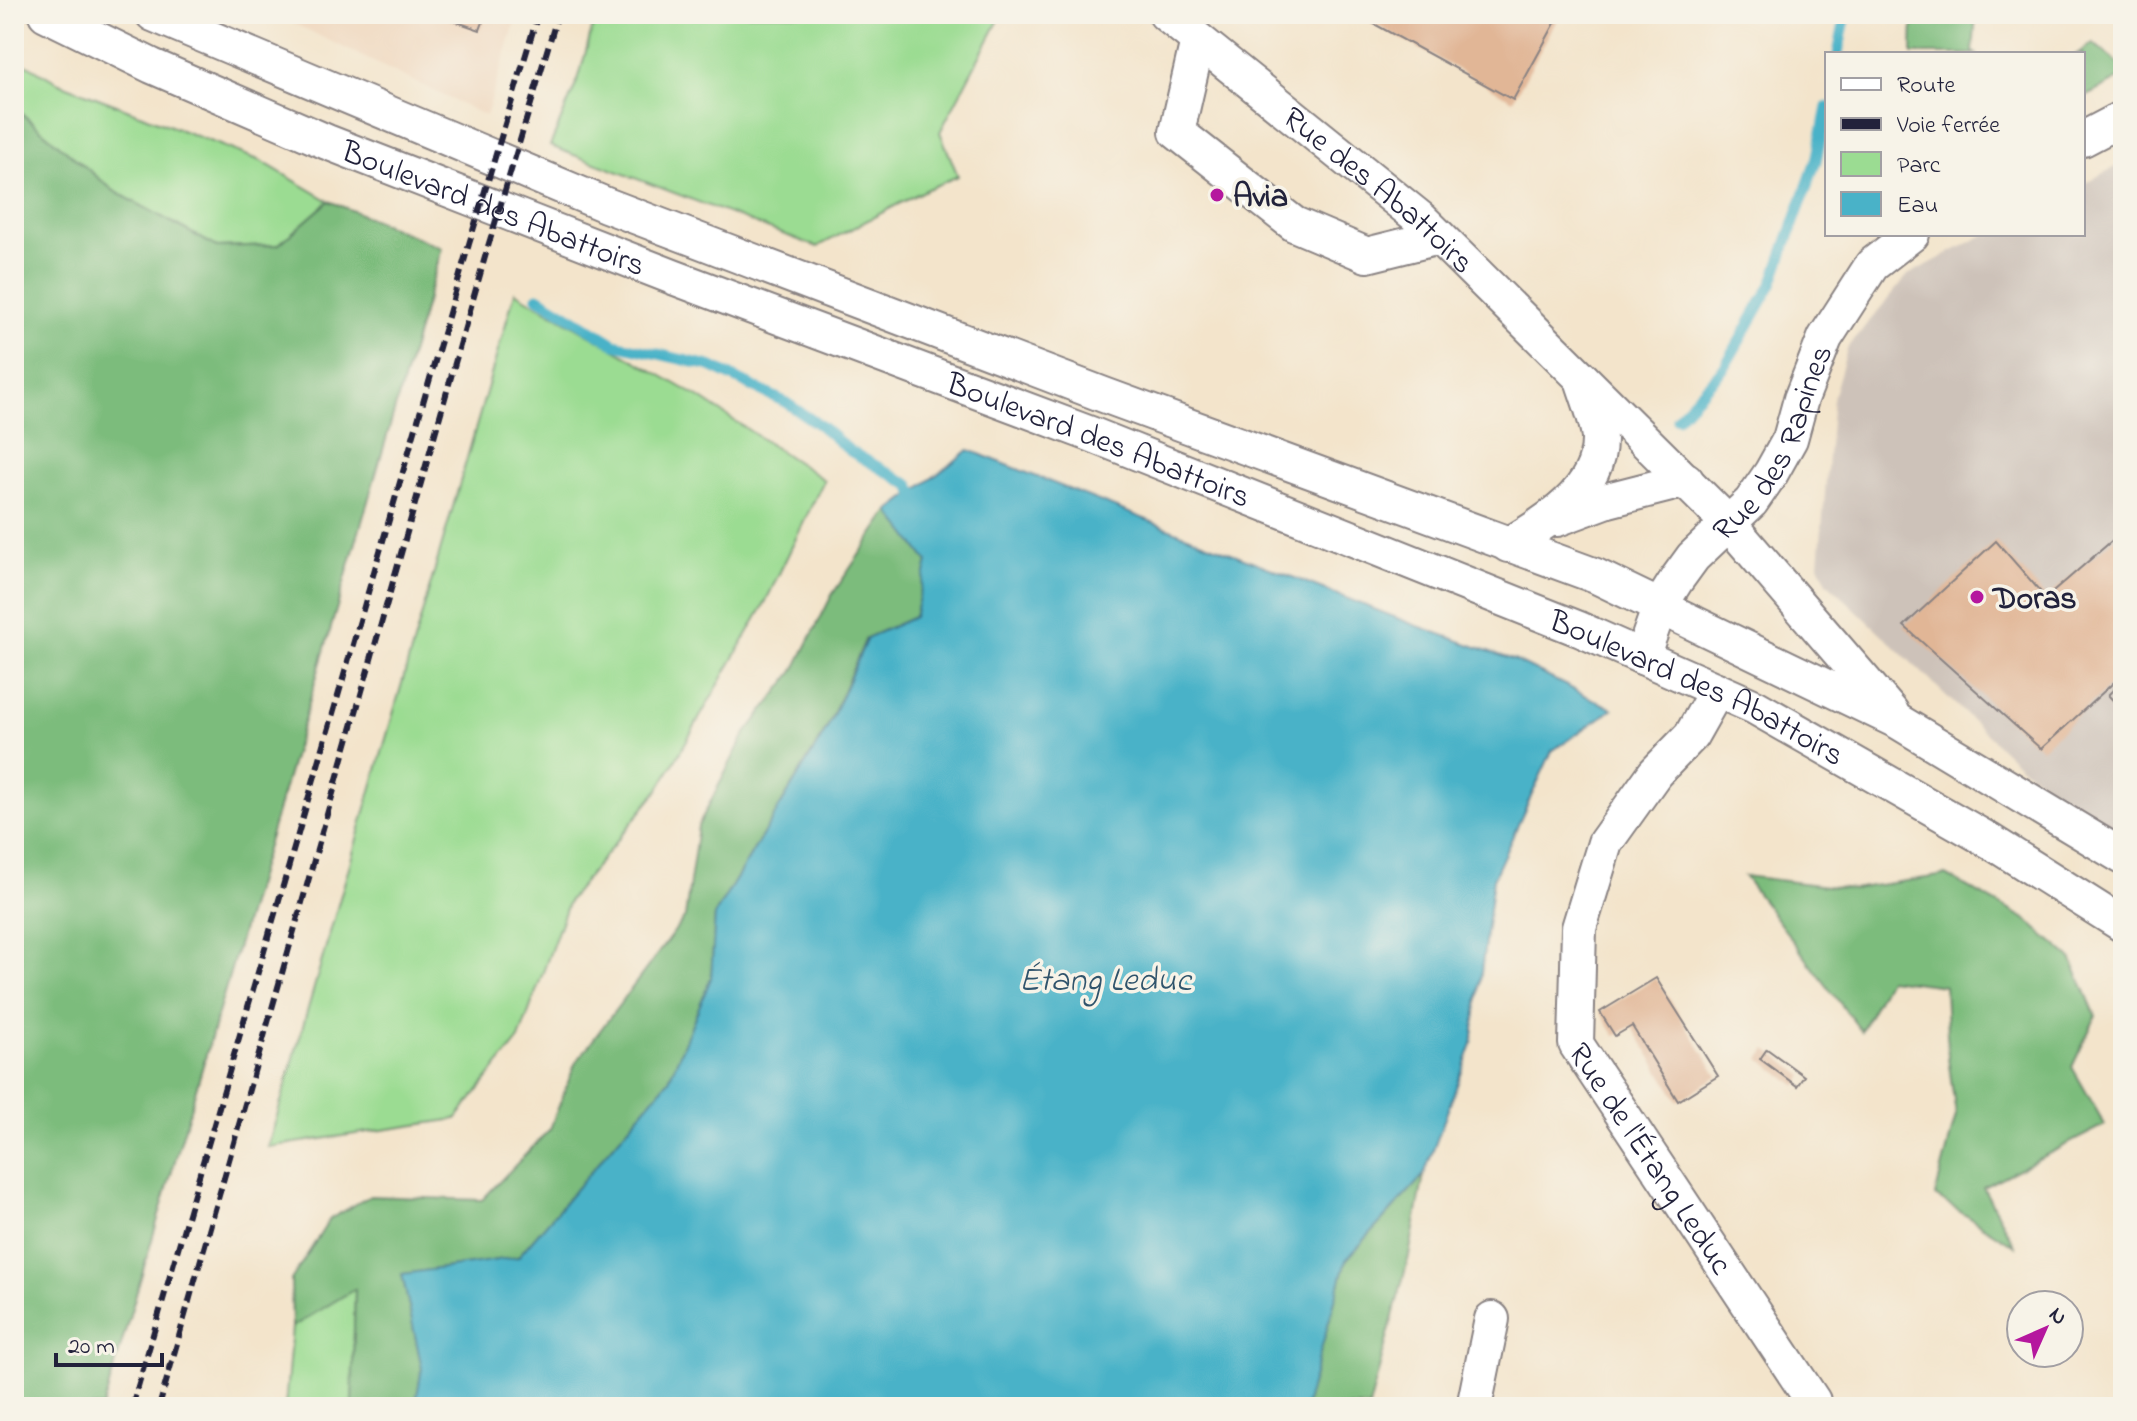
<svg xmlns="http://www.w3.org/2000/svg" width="2137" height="1421" font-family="'Indie Flower',sans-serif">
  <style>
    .built { fill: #efd6bc }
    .industrial { fill: #cdc2b9 }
    .green { fill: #9bdc92; stroke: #5e7f66; stroke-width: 2 }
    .forest { fill: #7cbc7c; stroke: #4f6f5c; stroke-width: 2 }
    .water { fill: #49b2c8; stroke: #366a82; stroke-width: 2 }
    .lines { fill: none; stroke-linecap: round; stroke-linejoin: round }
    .stream { stroke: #49b2c8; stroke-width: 11 }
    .building { fill: #e1b696 }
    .minor-casing { stroke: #8a8383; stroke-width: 38 }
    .minor { stroke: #fff; stroke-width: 34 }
    .rail { stroke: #22223b; stroke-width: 6; stroke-dasharray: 12 6; stroke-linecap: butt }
    .poi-dot { fill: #b5179e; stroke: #f7f3e8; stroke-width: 3 }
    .labels { text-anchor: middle; stroke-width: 7; stroke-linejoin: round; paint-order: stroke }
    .street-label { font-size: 32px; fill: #22223b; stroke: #f7f3e8 }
    .poi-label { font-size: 32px; font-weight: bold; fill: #22223b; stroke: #f7f3e8; text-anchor: start }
    .water-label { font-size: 34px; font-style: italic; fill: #30546c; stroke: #f7f3e8 }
  </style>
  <rect width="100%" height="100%" fill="#f7f3e8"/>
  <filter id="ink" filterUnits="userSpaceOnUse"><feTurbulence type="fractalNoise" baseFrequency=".0125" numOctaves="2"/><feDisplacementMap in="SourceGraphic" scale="16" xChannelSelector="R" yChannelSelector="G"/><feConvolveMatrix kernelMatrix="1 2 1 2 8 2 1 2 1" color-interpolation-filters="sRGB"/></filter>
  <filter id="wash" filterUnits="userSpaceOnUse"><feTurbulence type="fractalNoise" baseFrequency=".006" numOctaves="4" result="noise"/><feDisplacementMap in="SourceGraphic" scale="32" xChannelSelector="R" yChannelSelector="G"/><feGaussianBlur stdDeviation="1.8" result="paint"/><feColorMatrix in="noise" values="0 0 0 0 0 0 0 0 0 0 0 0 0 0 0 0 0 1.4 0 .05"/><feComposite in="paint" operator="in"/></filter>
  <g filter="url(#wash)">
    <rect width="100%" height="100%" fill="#f3e4cb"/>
    <!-- built -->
    <path class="built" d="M274 14H518L486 116Z"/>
    <!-- industrial -->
    <path class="industrial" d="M2123 163V837L2021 767 1827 582 1819 564 1833 398 1848 347 1908 275 1986 234H2083V184Z"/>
    <!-- green -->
    <path class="green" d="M596 14H1002L940 132 958 176 925 190 817 247 550 146 579 77Z
      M14 57 57 82 261 161 329 201 278 245 217 247 114 191 14 107Z
      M515 292 697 396 824 480 764 605 659 789 569 900 519 1039 456 1119 268 1147Z
      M355 1288 352 1407H285L292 1327Z"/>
    <!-- forest -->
    <path class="forest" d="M1913 14H1976L1973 52 1976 54H1912Z
      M2093 43 2123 67V77L2083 98V54H2077Z
      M14 107 114 191 217 247 278 245 329 201 442 248 103 1407H14Z
      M889 511 928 562 914 617 866 638 828 726 715 914 711 978 669 1080 518 1257 402 1274 422 1368 415 1407H352L355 1289 292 1327 291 1280 330 1219 370 1196 482 1200 550 1129 575 1064 685 917 698 826 744 736 794 671 832 595Z
      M1946 875 2024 918 2071 958 2096 1016 2072 1067 2105 1125 1983 1187 2015 1246 1935 1196 1956 1115 1948 1058 1945 986 1888 979 1861 1031 1744 876 1852 889Z
      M1424 1175 1409 1256 1369 1407H1305L1346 1260Z"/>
    <!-- water -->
    <path class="water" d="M969 450 1412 624 1516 661 1613 709 1552 751 1493 879 1472 1044 1424 1175 1346 1260 1305 1407H415L422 1368 402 1274 518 1257 669 1080 711 978 715 914 828 727 867 638 914 617 928 562 889 511Z"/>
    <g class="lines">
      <!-- stream -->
      <path class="stream" d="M1838 54 1846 14
        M538 297 615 344 710 366 785 402 821 426 850 451 910 485 920 504
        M1677 418 1724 368 1772 284 1816 161 1827 107"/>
    </g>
    <g id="blocks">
      <!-- building -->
      <path class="building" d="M434 14H486L480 30Z
        M1356 14H1560L1513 100Z
        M2123 531V674L2041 749 1904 626 1996 541 2046 598Z
        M2123 680V711L2108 695Z
        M1656 978 1718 1076 1678 1101 1632 1026 1615 1036 1600 1012Z
        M1767 1049 1804 1076 1797 1086 1760 1059Z"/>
    </g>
  </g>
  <g filter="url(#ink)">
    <use href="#blocks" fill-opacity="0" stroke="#8a8383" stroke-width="2"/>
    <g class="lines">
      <defs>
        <g id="minor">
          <path id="s1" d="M46 14 152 66 327 142 673 277 1093 435 1579 629 1755 707 1990 841 2123 925"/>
          <path d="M153 14 606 205 1104 395 1596 576 1899 722 2123 857"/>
          <path id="s2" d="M1166 14 1422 220 1729 524 1891 712"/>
          <path d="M1198 40 1177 132 1294 224 1367 255 1439 237"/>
          <path d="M2083 139 2123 118"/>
          <path d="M1557 519 1608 500 1686 480"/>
          <path d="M1508 545C1546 523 1599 491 1599 440 1599 424 1587 396 1582 379"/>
          <path id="s3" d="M1642 657 1660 606 1677 579 1693 557 1751 502 1771 473 1790 439 1801 399 1825 338 1872 265 1912 234"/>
          <path id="s4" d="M1717 690 1691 736 1655 773 1605 843 1579 928 1576 1044 1813 1401"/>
          <path d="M1474 1407 1492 1319"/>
        </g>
      </defs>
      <!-- minor casing -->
      <use href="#minor" class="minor-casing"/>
      <!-- minor -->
      <use href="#minor" class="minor"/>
      <!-- rail -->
      <path class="rail" d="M132 1407 469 244 538 14
        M159 1407 487 250 558 14"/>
    </g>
  </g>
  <!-- markers -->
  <g class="poi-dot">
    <circle cx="1217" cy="195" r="8"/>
    <circle cx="1977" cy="597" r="8"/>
  </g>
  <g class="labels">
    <!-- street labels -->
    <g class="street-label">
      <text dy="11" stroke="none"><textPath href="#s2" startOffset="276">Rue des Abattoirs</textPath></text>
      <text dy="11" stroke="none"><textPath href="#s1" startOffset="488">Boulevard des Abattoirs</textPath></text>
      <text dy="11" stroke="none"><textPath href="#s1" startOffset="1136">Boulevard des Abattoirs</textPath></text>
      <text dy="11" stroke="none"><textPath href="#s3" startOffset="256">Rue des Rapines</textPath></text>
      <text dy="11" stroke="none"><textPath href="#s1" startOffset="1784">Boulevard des Abattoirs</textPath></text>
      <text dy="11" stroke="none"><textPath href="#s4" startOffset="532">Rue de l'Étang Leduc</textPath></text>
    </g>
    <!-- poi labels -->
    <g class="poi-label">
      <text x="1233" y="206">Avia</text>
      <text x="1993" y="608">Doras</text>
    </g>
    <!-- water labels -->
    <g class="water-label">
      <text x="1105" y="990">Étang Leduc</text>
    </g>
  </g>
  <!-- margin -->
  <rect width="2137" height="1421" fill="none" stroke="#f7f3e8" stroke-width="48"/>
  <!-- legend -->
  <rect x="1825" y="52" width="260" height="184" fill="#f7f3e8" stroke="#a29fa3" stroke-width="2"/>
  <rect x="1841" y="78" width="40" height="12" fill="#ffffff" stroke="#a29fa3" stroke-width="2"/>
  <text x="1897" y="92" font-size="24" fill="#22223b">Route</text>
  <rect x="1841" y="118" width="40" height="12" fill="#22223b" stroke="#a29fa3" stroke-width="2"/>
  <text x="1897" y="132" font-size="24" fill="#22223b">Voie ferrée</text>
  <rect x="1841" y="152" width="40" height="24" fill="#9bdc92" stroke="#a29fa3" stroke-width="2"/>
  <text x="1897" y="172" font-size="24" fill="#22223b">Parc</text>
  <rect x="1841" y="192" width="40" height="24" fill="#49b2c8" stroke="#a29fa3" stroke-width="2"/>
  <text x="1897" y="212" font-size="24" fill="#22223b">Eau</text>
  <!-- north arrow -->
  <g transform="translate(2045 1329) rotate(45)"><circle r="38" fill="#f7f3e8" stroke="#a29fa3" stroke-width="2"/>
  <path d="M0-6L14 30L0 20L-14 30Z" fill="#b5179e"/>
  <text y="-12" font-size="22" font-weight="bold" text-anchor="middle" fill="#22223b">N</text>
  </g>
  <!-- scale -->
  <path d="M56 1353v12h106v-12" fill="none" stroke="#22223b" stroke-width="4"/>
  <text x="68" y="1353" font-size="24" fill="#22223b" stroke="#f7f3e8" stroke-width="6" paint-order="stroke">20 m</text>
</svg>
